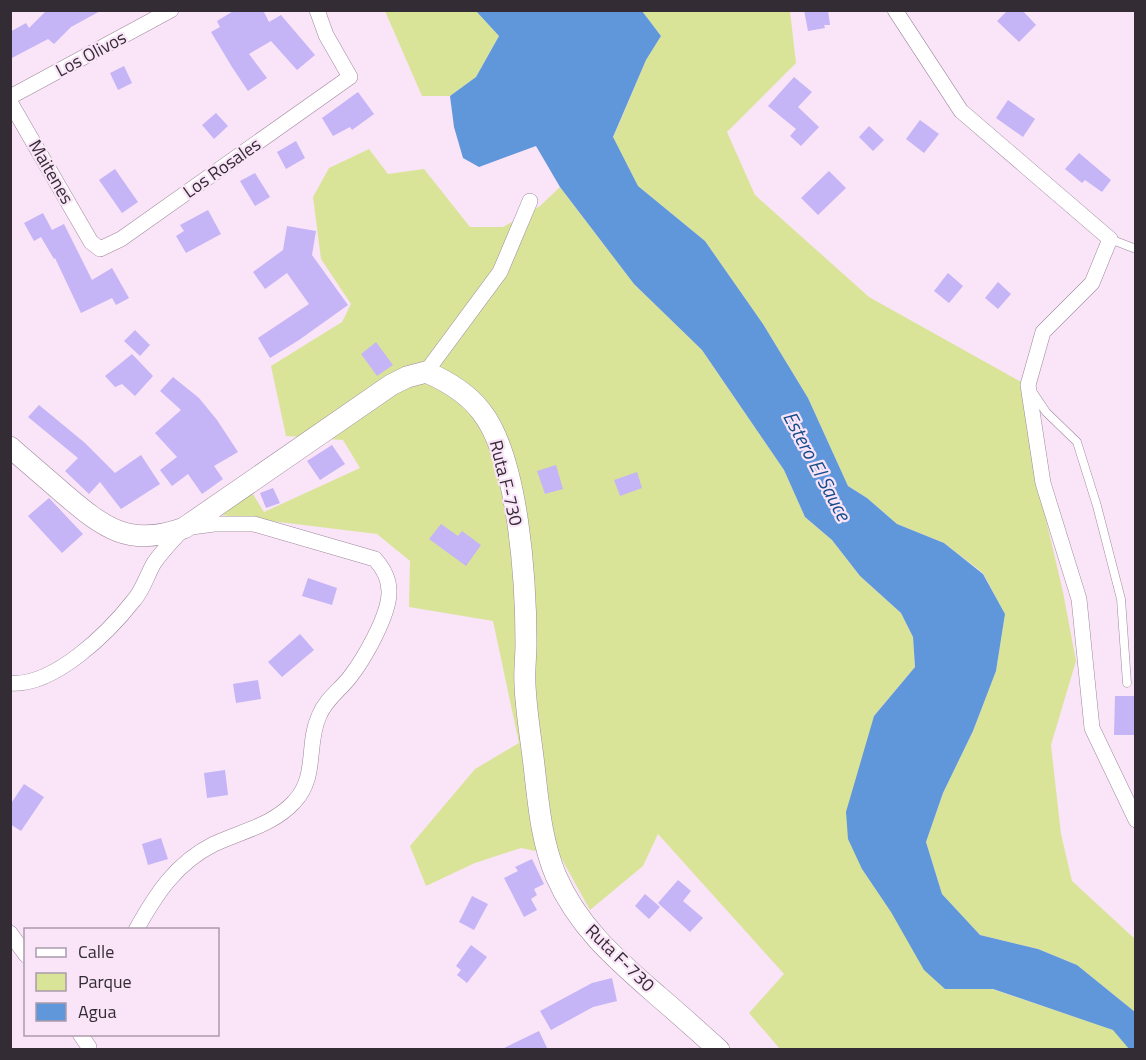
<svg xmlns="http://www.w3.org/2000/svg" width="1146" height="1060" font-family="'Titillium Web',sans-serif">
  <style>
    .green { fill: #dae499 }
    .water { fill: #6097da }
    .building { fill: #c5b4f6 }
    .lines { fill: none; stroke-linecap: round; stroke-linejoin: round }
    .lane-casing { stroke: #9d889b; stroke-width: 9 }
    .street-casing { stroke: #9d889b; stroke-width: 16 }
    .secondary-casing { stroke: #9d889b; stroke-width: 22 }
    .lane { stroke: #fff; stroke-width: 8 }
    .street { stroke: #fff; stroke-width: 15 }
    .secondary { stroke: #fff; stroke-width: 21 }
    .labels { text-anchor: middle; stroke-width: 4.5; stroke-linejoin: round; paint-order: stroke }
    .street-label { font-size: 18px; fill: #342c34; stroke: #fae4f8 }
    .water-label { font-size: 20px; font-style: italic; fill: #154d8b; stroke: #fae4f8 }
  </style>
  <rect width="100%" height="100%" fill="#fae4f8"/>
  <!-- green -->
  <path class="green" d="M385 11H476L499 36 476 77 450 96H422Z
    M642 11H790L796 63 727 132 755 195 869 297 1023 383 1040 494 1063 592 1076 661 1051 745 1061 834 1072 881 1135 939V1012L1077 965 1038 949 980 935 942 894 926 842 943 793 973 731 996 671 1005 614 983 573 944 543 897 524 867 498 848 486 808 398 763 324 705 241 638 186 613 138 646 60 661 36Z
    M369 149 388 174 424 169 470 227H503L540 206 560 187 634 284 702 350 784 470 805 517 832 540 860 576 901 613 913 637 915 667 874 716 862 869 945 989H992L1114 1030 1129 1049H780L749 1013 784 974 658 834 643 866 590 910 560 856 521 848 475 863 426 886 410 846 475 769 519 743 493 621 409 607 410 561 377 534 213 514 251 491 264 512 360 468 343 440 286 436 271 366 342 322 351 304 321 259 313 197 329 168Z"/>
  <!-- water -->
  <path class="water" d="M476 11H642L661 36 646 60 613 137 638 186 705 241 763 324 808 398 848 486 867 498 897 524 944 543 983 574 1005 614 996 671 973 731 943 793 926 842 942 894 980 935 1038 949 1077 965 1135 1012V1049H1129L1113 1030 993 989H945L924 970 891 912 862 869 848 839 846 812 874 716 915 667 913 637 901 613 860 576 832 540 805 517 784 470 702 350 634 284 560 187 536 146 479 167 463 158 454 127 450 96 476 77 499 36Z"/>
  <!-- building -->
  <path class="building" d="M47 10H102L71 27 54 44 48 39 10 59V32L26 23 29 28Z
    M235 10H263L269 22 281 15 315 55 297 70 271 41 249 54 267 78 248 91 232 67 211 32 220 27 217 21Z
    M804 10H828L830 25H824L825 28 808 31Z
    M1008 10H1022L1036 25 1019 42 997 21Z
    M124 66 132 83 118 90 110 73Z
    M794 77 812 92 798 107 819 127 801 146 790 136 796 129 768 106Z
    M358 92 374 114 352 130 350 127 333 136 322 118Z
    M1008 100 1035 119 1023 137 996 118Z
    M216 113 228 126 214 139 202 125Z
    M920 120 939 134 924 153 906 139Z
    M869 126 884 140 873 151 859 137Z
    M296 141 305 158 286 169 277 152Z
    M1079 153 1111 180 1102 192 1085 180 1082 183 1065 169Z
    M115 169 138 202 122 213 99 180Z
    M829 171 846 188 818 215 801 198Z
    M255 173 270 197 255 206 240 181Z
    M208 210 221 234 186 253 176 236 184 231 180 225Z
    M43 213 52 230 64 224 92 280 112 268 129 298 116 305 112 298 81 313 55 258 54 259 41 237 34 241 24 223Z
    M287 226 316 231 312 255 348 305 299 340 270 358 258 338 309 304 287 273 265 289 253 272 283 250Z
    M948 273 963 286 949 303 934 291Z
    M998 282 1011 294 998 309 985 298Z
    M135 330 150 345 140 356 124 341Z
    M376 342 393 365 377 376 361 354Z
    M132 354 153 376 135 396 122 384 115 387 105 376Z
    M173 377 199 398 217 420 238 452 214 466 223 479 202 494 188 474 172 486 160 470 177 457 155 433 181 410 160 391Z
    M39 405 85 443 115 473 141 455 160 484 121 509 100 482 89 494 65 471 78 458 28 417Z
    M332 445 345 464 320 480 307 461Z
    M556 465 563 489 545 494 537 471Z
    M637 472 642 488 620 496 614 480Z
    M273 488 280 503 266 508 260 493Z
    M49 498 83 534 62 553 28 516Z
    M441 524 458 536 462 531 481 545 466 566 429 539Z
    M308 578 337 588 332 605 302 596Z
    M300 634 314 650 282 677 268 662Z
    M258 680 261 699 236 703 233 684Z
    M1115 696H1136V735H1114Z
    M225 770 228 795 207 798 204 773Z
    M24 784 44 797 21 831 10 824V805Z
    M161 838 168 859 148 865 142 844Z
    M532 859 544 884 534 889 537 895 531 899 537 910 524 917 504 878 518 871 515 867Z
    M678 880 691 891 683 901 703 918 690 932 658 903Z
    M645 894 660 907 649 919 635 906Z
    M472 896 488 904 474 930 459 922Z
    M471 945 487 957 467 983 457 975 461 970 456 966Z
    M612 978 617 1001 593 1007 551 1030 540 1011 592 983Z
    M539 1031 548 1050H500Z"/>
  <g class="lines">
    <defs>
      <path id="lane" d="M1110 239 1136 249
        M1034 394 1046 412 1077 442 1097 506 1121 599 1127 683"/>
      <path id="street" d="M895 10 961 111 1110 239 1092 283 1043 332 1028 385 1043 483 1079 599 1092 728 1136 820
        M10 97 171 10
        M10 102 91 242 100 249 121 239 350 77 326 35 317 10
        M426 372 500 272 530 201
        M10 683C54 687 109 632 134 600 143 590 147 575 154 563 162 551 174 539 184 528L214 524H254L375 559C383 568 389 578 389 591 390 614 364 659 350 677 340 690 325 700 319 716 306 744 318 777 294 802 273 825 242 831 214 844 176 863 156 894 136 930
        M10 933 26 955
        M80 1034 89 1047"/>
      <path id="secondary" d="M10 447C28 463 46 478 63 493 104 528 129 548 184 528L391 385 407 377 426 372C447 381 467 393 481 411 519 459 526 583 526 644 526 657 524 671 525 685 526 709 530 733 533 757 538 797 540 838 556 876 578 927 617 960 658 996 678 1013 698 1031 719 1050"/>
    </defs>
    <!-- lane casing -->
    <use href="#lane" class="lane-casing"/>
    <!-- street casing -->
    <use href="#street" class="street-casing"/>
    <!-- secondary casing -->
    <use href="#secondary" class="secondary-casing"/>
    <!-- lane -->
    <use href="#lane" class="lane"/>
    <!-- street -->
    <use href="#street" class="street"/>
    <!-- secondary -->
    <use href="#secondary" class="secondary"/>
  </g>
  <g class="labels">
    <!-- street labels -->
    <g class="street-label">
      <text transform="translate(91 54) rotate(-28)" y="6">Los Olivos</text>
      <text transform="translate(222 168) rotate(-35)" y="6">Los Rosales</text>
      <text transform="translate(51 172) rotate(60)" y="6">Maitenes</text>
      <text transform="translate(506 483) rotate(76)" y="6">Ruta F-730</text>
      <text transform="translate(620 958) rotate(44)" y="6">Ruta F-730</text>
    </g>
    <!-- water labels -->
    <g class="water-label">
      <text transform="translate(817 466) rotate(62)" y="7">Estero El Sauce</text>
    </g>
  </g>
  <!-- border -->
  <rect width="1146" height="1060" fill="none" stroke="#342c34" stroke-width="24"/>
  <!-- legend -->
  <rect x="24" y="928" width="195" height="108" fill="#fae4f8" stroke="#ab9aaa" stroke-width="1.5"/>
  <rect x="36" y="948" width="30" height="9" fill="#ffffff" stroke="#ab9aaa" stroke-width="1.5"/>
  <text x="78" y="958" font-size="18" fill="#342c34">Calle</text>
  <rect x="36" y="973" width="30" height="18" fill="#dae499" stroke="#ab9aaa" stroke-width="1.5"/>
  <text x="78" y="988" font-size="18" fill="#342c34">Parque</text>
  <rect x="36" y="1003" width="30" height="18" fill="#6097da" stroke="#ab9aaa" stroke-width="1.5"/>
  <text x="78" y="1018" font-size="18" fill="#342c34">Agua</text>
</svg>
